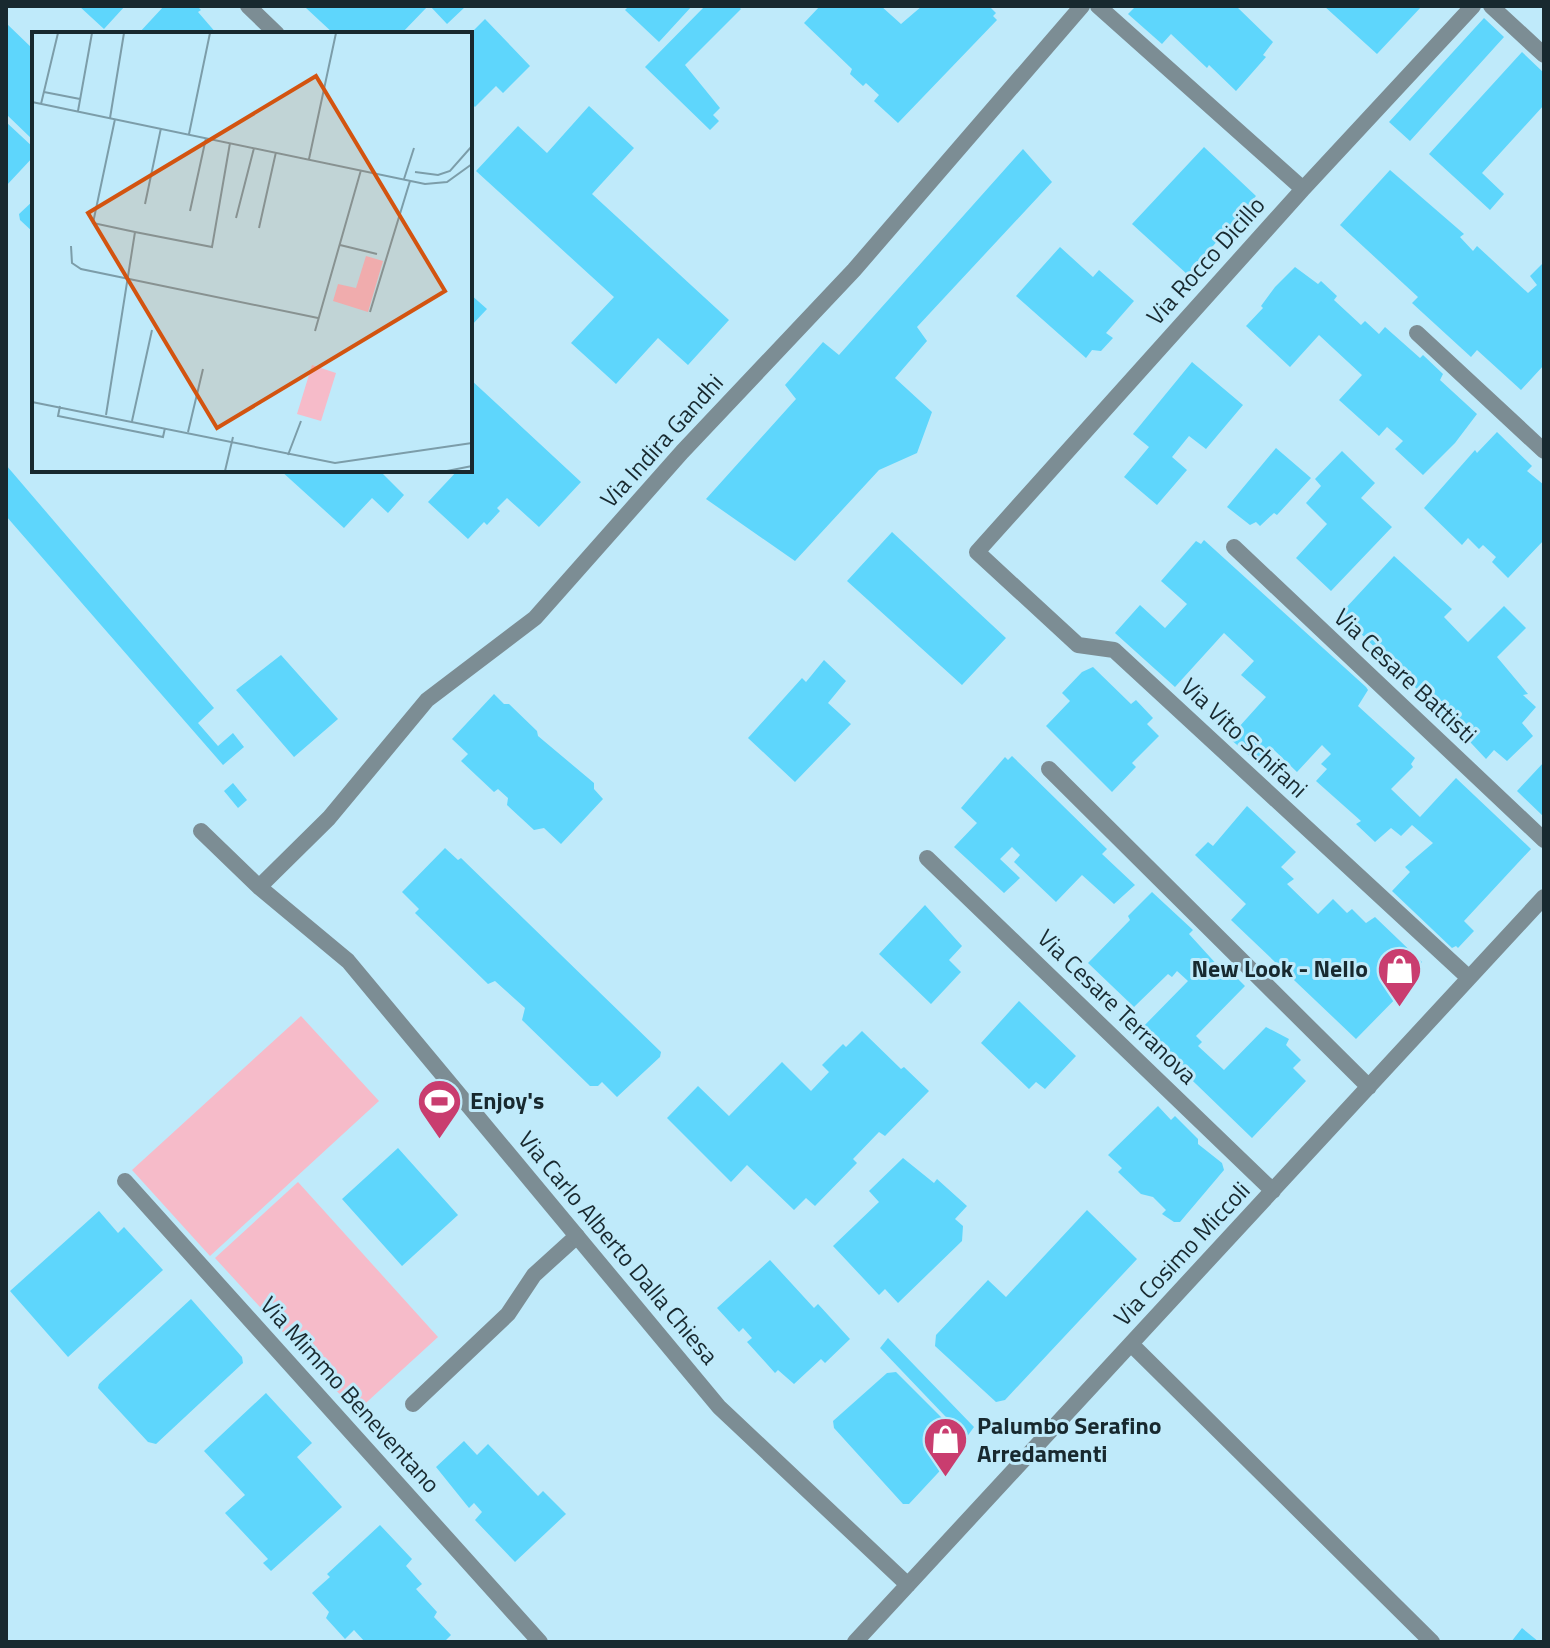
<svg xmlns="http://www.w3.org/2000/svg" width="1550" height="1648" font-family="'Titillium Web',sans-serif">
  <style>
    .green { fill: #f6bbc9 }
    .building { fill: #5ed6fc }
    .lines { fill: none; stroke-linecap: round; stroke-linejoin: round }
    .lane { stroke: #7c8d94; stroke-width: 16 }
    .street { stroke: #7c8d94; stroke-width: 16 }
    .labels { text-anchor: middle; stroke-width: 6; stroke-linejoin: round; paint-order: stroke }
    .street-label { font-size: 24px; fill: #18292f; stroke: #bfeafa }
    .poi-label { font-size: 24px; font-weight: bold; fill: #18292f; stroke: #bfeafa; text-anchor: start }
    .inset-road { fill: none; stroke: #7c9da9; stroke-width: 2 }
    .view { fill: #d35410; fill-opacity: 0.15; stroke: #d35410; stroke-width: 4 }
    .inset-edge { fill: none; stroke: #18292f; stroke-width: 4 }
  </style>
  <rect width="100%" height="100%" fill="#bfeafa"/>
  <!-- green -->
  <path class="green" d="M301 1016 379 1101 210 1256 132 1170Z
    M298 1182 438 1337 356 1412 215 1258Z"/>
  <!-- building -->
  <path class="building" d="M79 6H125L104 29Z
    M164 6H197L201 10 198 12 217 34H138Z
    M307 6H428L401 34H334L306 8Z
    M430 6H466L447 24Z
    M629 6H692L659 42 625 10Z
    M705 6H738L741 9 685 65 720 108 713 115 719 121 710 130 645 67Z
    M820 6H881L901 24 922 6H989L996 13 993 16 997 20 898 123 874 101 879 95 866 83 863 86 850 74 852 69 804 23Z
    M1136 6H1236L1273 42 1263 55 1266 57 1236 91 1209 65 1207 68 1171 34 1162 44 1128 14Z
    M1324 6H1422L1377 54Z
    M1484 18 1504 37 1410 141 1389 122Z
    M485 19 530 66 503 93 496 86 475 107 470 102V34Z
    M6 23 34 50V141L6 114Z
    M1522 52 1544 73V105L1482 173 1504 194 1490 210 1429 154Z
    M589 106 634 148 592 194 729 320 688 365 658 338 616 384 571 343 614 297 476 171 518 126 547 153Z
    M6 122 34 148V156L6 186Z
    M1204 147 1256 196 1188 275 1132 224Z
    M1023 149 1052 182 917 327 927 341 895 378 932 412 917 453 879 470 795 561 706 499 796 399 785 385 823 342 839 355Z
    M1390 170 1464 234 1460 237 1473 251 1477 246 1528 293 1537 285 1530 276 1544 262V365L1521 390 1477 350 1471 357 1412 303 1418 297 1340 225Z
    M34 200V233L20 220 19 214Z
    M1060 247 1093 277 1099 270 1134 301 1106 333 1113 338 1101 351 1092 350 1086 358 1016 296Z
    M1295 267 1318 284 1321 281 1337 296 1334 300 1361 325 1365 321 1379 334 1385 327 1420 358 1423 355 1443 374 1440 380 1477 414 1455 443 1423 475 1395 449 1403 441 1387 427 1379 436 1339 400 1362 375 1319 335 1290 367 1246 326 1263 308 1261 306 1275 287Z
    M470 294 487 309 470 327Z
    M1192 362 1243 405 1206 449 1189 436 1172 457 1187 470 1157 505 1124 477 1149 447 1133 434Z
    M470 379 581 482 539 527 507 498 497 508 500 511 487 525 484 522 468 539 428 502 458 470H470Z
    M1497 432 1532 466 1527 471 1544 485V540L1508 578 1492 562 1496 557 1483 545 1479 549 1468 538 1462 545 1424 508 1475 450 1477 453Z
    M1276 448 1311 478 1277 515 1274 513 1260 526 1256 522 1250 525 1227 507Z
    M1342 451 1375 483 1361 498 1392 527 1331 591 1296 558 1327 524 1306 503 1321 486 1315 479Z
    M6 465 214 708 198 723 218 746 233 733 244 747 223 765 6 516Z
    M280 470H379L404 495 388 513 372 498 344 528Z
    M892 532 1006 638 962 685 847 581Z
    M1204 540 1366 687 1368 690 1358 706 1415 758 1411 764 1413 767 1391 789 1420 817 1456 778 1531 849 1464 921 1474 931 1458 948 1456 946 1452 948 1392 891 1410 872 1405 867 1433 843 1412 825 1401 836 1391 828 1375 842 1356 824 1361 821 1316 781 1327 769 1321 764 1331 754 1322 745 1297 772 1272 748 1258 763 1229 738 1266 697 1241 675 1254 661 1224 633 1175 687 1115 633 1140 605 1165 628 1187 604 1161 581 1196 541 1201 544Z
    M1394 556 1452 609 1444 617 1468 642 1504 606 1526 628 1497 657 1528 694 1523 695 1536 707 1522 723 1533 736 1507 761 1494 750 1486 759 1443 713 1439 718 1419 698 1421 693 1343 616V611Z
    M281 655 338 719 294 757 236 690Z
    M824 660 846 681 828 703 851 724 795 782 748 738 802 678 806 682Z
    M1093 667 1131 704 1136 700 1153 718 1147 724 1159 736 1132 763 1136 767 1112 792 1046 726 1070 701 1062 693 1082 672Z
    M494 694 504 704H509L537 731 538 736 594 783V789L603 799 561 844 544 828 534 830 507 805 508 798 498 789 494 792 461 761 468 754 452 739Z
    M1012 756 1107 849 1102 854 1135 885 1114 904 1082 875 1056 902 1014 862 1020 855 1012 847 1000 859 1020 878 1004 893 954 847 977 823 961 808 1005 757 1008 760Z
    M1544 762V817L1517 791Z
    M233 783 247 800 238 808 224 791Z
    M1247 806 1296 852 1281 867 1294 879 1287 884 1318 914 1333 899 1347 913 1352 909 1366 923 1375 917 1422 962 1403 983 1407 987 1356 1039 1231 920 1246 904 1195 855 1208 842 1213 846Z
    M445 848 458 860 461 858 661 1052 660 1057 617 1097 602 1082 598 1086H590L522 1020 525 1008 495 981 488 984 415 913 419 909 402 892Z
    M1152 892 1193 930 1189 934 1230 979 1234 975 1245 986 1196 1036 1202 1042 1198 1046 1224 1070 1266 1027 1289 1039 1286 1045 1301 1060 1293 1068 1306 1081 1252 1138 1140 1030 1188 981 1177 971 1172 977 1168 974 1134 1007 1088 963 1130 920 1128 916Z
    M925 905 962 946 949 960 961 972 931 1004 879 954Z
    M1019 1001 1076 1056 1045 1089 1036 1082 1029 1089 981 1043Z
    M862 1031 901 1069 904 1067 929 1091 885 1136 879 1132 853 1159 857 1163 815 1206 806 1198 794 1210 747 1165 731 1182 667 1118 698 1086 729 1116 782 1062 811 1091 829 1072 822 1065 843 1044 846 1047Z
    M1158 1106 1171 1120 1175 1116 1198 1139V1144L1222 1163 1224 1170 1180 1222H1174L1162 1214 1166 1210 1153 1197 1141 1194 1118 1172 1122 1168 1108 1155Z
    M398 1148 458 1215 402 1266 342 1199Z
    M903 1158 934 1183 937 1179 967 1206 955 1219 963 1226 962 1241 898 1303 885 1289 879 1295 833 1246 879 1202 869 1191Z
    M1087 1210 1137 1259 1005 1400 996 1402 935 1346 936 1335 988 1280 1006 1297Z
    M99 1211 118 1233 124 1227 163 1270 68 1357 10 1291Z
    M770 1260 814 1308 818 1304 850 1339 825 1363 821 1359 794 1384 778 1370 775 1373 747 1342 752 1338 743 1328 739 1332 717 1308Z
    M191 1299 242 1357 243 1363 156 1444 148 1442 98 1388 99 1384Z
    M888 1338 974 1427 966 1438 880 1348Z
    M896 1372 964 1440V1445L909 1504H903L834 1428 833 1421 887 1373Z
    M266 1393 312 1443 297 1457 342 1507 271 1571 263 1563 268 1559 225 1513 245 1495 204 1451Z
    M464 1441 477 1455 488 1444 538 1496 543 1491 566 1514 515 1562 475 1520 482 1512 474 1503 469 1508 436 1467Z
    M380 1525 412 1559 406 1566 422 1584 416 1589 437 1612 434 1617 451 1635 444 1642H365L354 1630 345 1639 326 1618 329 1612 312 1593 330 1577 327 1574Z
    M1522 1628 1539 1642H1511Z"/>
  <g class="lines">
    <!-- lane -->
    <path class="lane" d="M413 1404 508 1314 534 1275 577 1236"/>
    <!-- street -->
    <path class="street" d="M248 6 277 34
      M1098 6 1303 189
      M1491 6 1544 55
      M1417 333 1544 451
      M1234 547 1544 840
      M1049 769 1369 1087
      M201 831 259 887 348 961 719 1407 908 1585
      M927 858 1273 1191
      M259 887 329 818 427 700 535 618 682 452 854 270 1082 6
      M1469 978 1114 650 1078 645 977 552 1303 189 1473 6
      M125 1181 540 1642
      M1131 1344 1432 1642
      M855 1642 1544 897"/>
  </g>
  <!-- icons -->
  <defs>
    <symbol id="shop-pin" viewBox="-11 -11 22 30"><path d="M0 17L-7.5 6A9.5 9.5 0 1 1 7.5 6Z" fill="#c93d6f" stroke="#bfeafa"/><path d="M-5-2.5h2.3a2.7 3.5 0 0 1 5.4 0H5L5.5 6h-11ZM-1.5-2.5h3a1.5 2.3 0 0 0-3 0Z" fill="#fff"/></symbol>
    <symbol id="stadium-pin" viewBox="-11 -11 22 30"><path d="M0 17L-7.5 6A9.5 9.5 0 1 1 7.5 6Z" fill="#c93d6f" stroke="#bfeafa"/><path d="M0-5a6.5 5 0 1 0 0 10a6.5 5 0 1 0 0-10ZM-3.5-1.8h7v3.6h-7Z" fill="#fff"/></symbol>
  </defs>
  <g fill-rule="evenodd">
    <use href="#shop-pin" x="1374" y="944" width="51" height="69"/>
    <use href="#stadium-pin" x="414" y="1076" width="51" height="69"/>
    <use href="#shop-pin" x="920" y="1414" width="51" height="69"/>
  </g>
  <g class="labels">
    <!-- street labels -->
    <g class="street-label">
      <text transform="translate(1206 261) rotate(-48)" y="8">Via Rocco Dicillo</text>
      <text transform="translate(662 441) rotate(-48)" y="8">Via Indira Gandhi</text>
      <text transform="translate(1405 676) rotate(43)" y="8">Via Cesare Battisti</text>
      <text transform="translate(1244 738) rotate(43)" y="8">Via Vito Schifani</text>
      <text transform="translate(1117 1007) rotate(44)" y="8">Via Cesare Terranova</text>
      <text transform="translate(618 1248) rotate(50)" y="8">Via Carlo Alberto Dalla Chiesa</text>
      <text transform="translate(1182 1254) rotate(-47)" y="8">Via Cosimo Miccoli</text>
      <text transform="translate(350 1395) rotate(48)" y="8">Via Mimmo Beneventano</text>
    </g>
    <!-- poi labels -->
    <g class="poi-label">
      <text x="1368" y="977" text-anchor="end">New Look - Nello</text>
      <text x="470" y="1109">Enjoy's</text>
      <text x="977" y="1434">Palumbo Serafino<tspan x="977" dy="28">Arredamenti</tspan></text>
    </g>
  </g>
  <!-- overview -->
  <g transform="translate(32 32)">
    <rect width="440" height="440" fill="#bfeafa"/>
    <path d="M334 224 351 229 336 280 301 269 306 252 324 256ZM280 333 304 341 289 389 265 382Z" fill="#f6bbc9"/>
    <path class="inset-road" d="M0 55V120M12 60 48 67M0 70 393 152 415 150 440 132M9 72 26 1M46 79 60 1M78 86 92 1M83 87 61 191 103 200 180 215 198 111M157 102 178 1M277 127 304 1M383 140 406 143 418 139 440 114M372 147 382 116M113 172 129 96M158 179 174 106M204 186 222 116M227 196 244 120M308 213 345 222M39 214 40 231 49 237 286 286M338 280 378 149M283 299 329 138M0 370 303 431 440 411M28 374 26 384 131 405 133 396M74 383 103 200M100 389 120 298M156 400 171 337M256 423 269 389M193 439 201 405M415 439 440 434"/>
    <path class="view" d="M284 44 413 259 185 396 56 181Z"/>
    <rect width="440" height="440" class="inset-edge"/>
  </g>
  <!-- border -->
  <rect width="1550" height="1648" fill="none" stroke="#18292f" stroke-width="16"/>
</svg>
